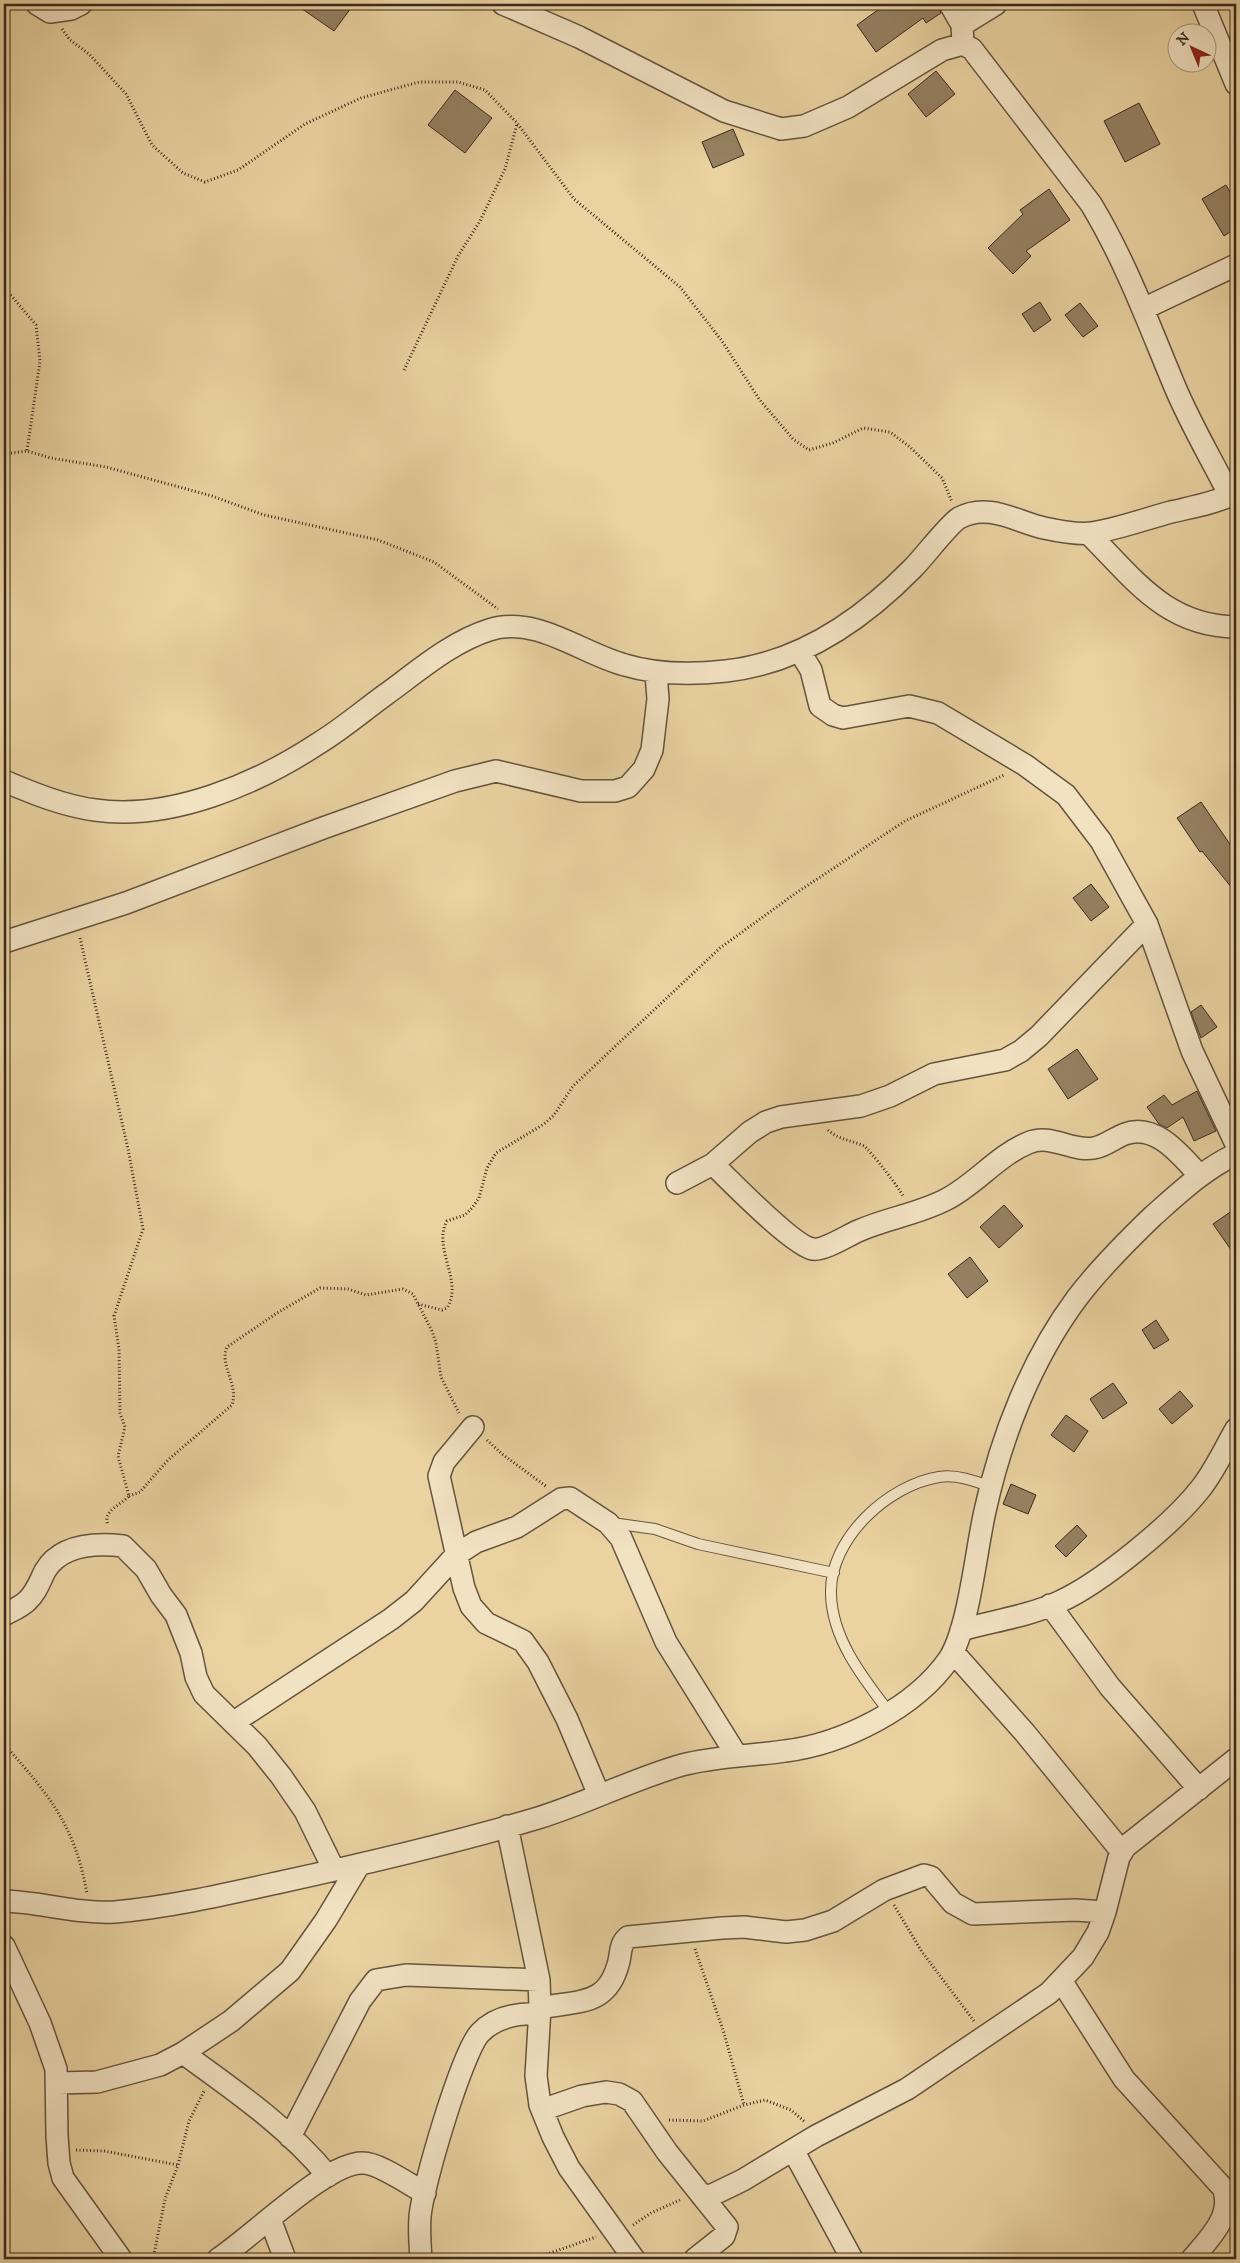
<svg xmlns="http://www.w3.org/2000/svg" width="1240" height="2263" font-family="'IM FELL DW Pica',serif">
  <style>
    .building { fill: #958162; stroke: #39291e }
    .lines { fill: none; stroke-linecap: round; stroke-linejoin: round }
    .service-casing { stroke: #65533f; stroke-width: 12 }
    .minor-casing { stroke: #65533f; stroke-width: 24 }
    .path { stroke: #39291e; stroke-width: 3; stroke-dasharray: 1 2.5; stroke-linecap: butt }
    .service { stroke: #f1e2c2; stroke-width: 10 }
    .minor { stroke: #f1e2c2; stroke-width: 21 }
  </style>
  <rect width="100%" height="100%" fill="#ead2a1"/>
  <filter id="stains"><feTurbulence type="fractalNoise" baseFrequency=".004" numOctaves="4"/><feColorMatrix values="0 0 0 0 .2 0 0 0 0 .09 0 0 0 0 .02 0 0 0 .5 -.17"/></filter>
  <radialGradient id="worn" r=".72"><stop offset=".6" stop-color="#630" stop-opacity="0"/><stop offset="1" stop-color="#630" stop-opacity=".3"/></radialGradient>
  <!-- building -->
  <path class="building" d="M295 4H354L334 31Z
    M886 4H938L941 13 926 23 923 18 876 52 857 25Z
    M936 71 955 94 926 117 908 94Z
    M455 90 492 118 465 153 428 125Z
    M1139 103 1160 144 1125 162 1104 121Z
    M733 129 744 155 713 168 702 142Z
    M1226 185 1236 202V228L1224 236 1202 199Z
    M1049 189 1070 220 1026 251 1031 256 1013 274 988 248 1023 214 1020 210Z
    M1040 302 1051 320 1034 332 1022 314Z
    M1080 303 1098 326 1083 337 1065 315Z
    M1201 802 1236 853V893L1202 851 1200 852 1177 818Z
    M1091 884 1109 907 1091 921 1073 898Z
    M1201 1005 1217 1027 1201 1038 1191 1012Z
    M1077 1049 1098 1079 1068 1099 1048 1069Z
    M1197 1091 1216 1131 1194 1141 1183 1117 1167 1128 1159 1124 1147 1107 1164 1095 1172 1105Z
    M1004 1205 1023 1226 999 1248 980 1227Z
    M1236 1208V1257L1213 1224Z
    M970 1257 988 1281 967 1298 948 1274Z
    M1156 1320 1169 1340 1154 1349 1142 1330Z
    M1113 1383 1127 1403 1103 1419 1090 1399Z
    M1180 1391 1193 1406 1172 1424 1159 1409Z
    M1066 1415 1088 1431 1074 1452 1051 1435Z
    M1011 1484 1036 1495 1028 1514 1003 1504Z
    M1077 1525 1087 1536 1066 1557 1055 1546Z"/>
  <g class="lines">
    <defs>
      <path id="service" d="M612 1523 655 1529 698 1544 834 1573
        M889 1712C863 1678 832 1639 831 1594 829 1539 888 1485 939 1477 956 1474 975 1481 991 1487"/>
      <path id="minor" d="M37 4 50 12 71 9 81 4
        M503 4 579 37 724 111 781 129 804 126 848 107 942 50 963 44 972 49 1091 204C1126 262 1149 325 1175 387 1191 425 1212 460 1230 496
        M950 4 962 25 963 44
        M1203 4 1236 84
        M962 25 996 4
        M1143 309 1236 265
        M1089 534C1134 579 1166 626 1236 627
        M800 652 811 670 820 706 833 715 843 718 909 706 938 713 1025 765 1066 795 1101 841 1147 924 1192 1051 1236 1144
        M4 781C32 793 64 806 95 810 170 821 257 784 319 743 342 729 363 711 385 695 417 672 451 642 489 630 537 615 580 653 625 665 658 675 691 675 726 671 800 663 862 620 913 568 924 557 948 525 959 518 988 502 1017 522 1044 528 1058 531 1078 535 1092 533 1118 529 1145 519 1171 512 1192 507 1216 503 1236 493
        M4 942 126 903 323 828 455 781 496 771 581 791H615L628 787 644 769 652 750 658 699 656 673
        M713 1164C729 1180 795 1247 813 1249 823 1251 847 1236 858 1231 887 1218 919 1214 947 1199 976 1184 997 1156 1028 1143 1051 1133 1071 1152 1094 1148 1106 1146 1114 1138 1125 1134 1156 1122 1182 1157 1200 1176
        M677 1183 713 1164 750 1132 766 1122 781 1117 861 1106 890 1096 934 1074 1005 1060 1021 1051 1039 1036 1147 924
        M473 1427 444 1462 439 1476 464 1588 471 1606 486 1623 523 1641 538 1662 567 1719 599 1795
        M1050 1605 1110 1687 1199 1789
        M4 1615C11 1611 21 1607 27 1601 36 1593 40 1581 45 1571 61 1544 96 1543 123 1546L146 1569 161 1595 176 1615 191 1653 196 1677 204 1694 257 1746 281 1776 305 1811 334 1870
        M961 1630C993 1621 1029 1616 1059 1602 1101 1583 1173 1524 1201 1488 1215 1470 1225 1448 1236 1429
        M953 1652 1025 1733 1122 1852
        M234 1722 391 1619 414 1601 456 1555 476 1542 517 1527 561 1499 570 1498 608 1523 621 1538 666 1642 737 1756
        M507 1826 539 1980 540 2008 536 2076 540 2105 553 2137 569 2168 634 2259
        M4 1901C41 1902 77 1914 115 1912 171 1907 227 1894 281 1882 368 1863 454 1843 538 1818 587 1803 633 1779 682 1765 716 1756 751 1756 785 1751 843 1744 915 1708 949 1659 969 1628 976 1550 985 1511 1001 1437 1031 1360 1077 1298 1099 1269 1126 1242 1153 1216 1179 1193 1204 1169 1236 1154
        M4 1946 40 2023 56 2069 57 2136 59 2163 63 2178 121 2259
        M1062 1982 1124 2079 1223 2188C1234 2215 1209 2239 1192 2259
        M540 2008C579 2000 608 2007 619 1961 621 1952 620 1944 628 1937L722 1928 744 1927 786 1932 805 1930 833 1921 884 1890 924 1875 931 1877 953 1903 973 1914 1075 1910 1105 1912
        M183 2053C234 2090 288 2127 328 2176
        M57 2083 97 2082 160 2065 183 2053 231 2021 290 1971 326 1920 359 1865
        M542 2110 582 2096 606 2092 619 2094 632 2101 667 2152 727 2227 724 2236 695 2259
        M290 2137 360 2001 376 1980 406 1975 539 1980
        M793 2150 852 2259
        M702 2196 712 2195 743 2180 816 2136 907 2089 1049 1993 1083 1957 1098 1932 1105 1912 1119 1857 1125 1847 1236 1759
        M270 2219 285 2259
        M218 2259C251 2238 328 2161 363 2163 379 2163 410 2185 425 2193
        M421 2259C420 2246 419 2231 420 2217 422 2188 462 2052 480 2033 495 2017 518 2013 539 2014"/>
    </defs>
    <!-- service casing -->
    <use href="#service" class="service-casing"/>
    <!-- minor casing -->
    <use href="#minor" class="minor-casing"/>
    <!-- path -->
    <path class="path" d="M62 29 70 40 89 54 126 94 152 145 183 173 205 182 238 170 305 124 361 98 419 82H458L485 90 517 123 574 199 680 287 722 341 759 399 793 439 809 450 833 443 863 428 890 432 910 447 942 478 952 502
      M4 287 36 325 40 361 27 451
      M404 370 458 256 480 221 505 169 517 124
      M4 454 27 451 51 458 106 467 212 496 264 515 378 540 434 562 498 609
      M80 938 128 1149 143 1229 114 1316 119 1349 120 1413 125 1427 118 1456 129 1496C121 1505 102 1511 108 1525
      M828 1130C839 1140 851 1140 864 1146 870 1150 900 1189 903 1196
      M418 1304 442 1310 447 1308C464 1282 432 1248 447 1221L465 1215 472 1208 479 1198 487 1168 496 1153 544 1124 554 1115 573 1086 720 948 796 893 905 821 1004 775
      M487 1440 502 1454 547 1487
      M129 1496 140 1492 168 1460 232 1405C239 1385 219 1365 227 1347L277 1313 320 1288 348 1289 366 1295 403 1289 413 1294 432 1331 436 1343 441 1377 459 1413
      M4 1744C49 1795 75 1825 87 1894
      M894 1905 922 1952 974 2021
      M695 1949 724 2033 744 2105
      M669 2120 703 2121 744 2105 765 2100 791 2110 805 2122
      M76 2150 104 2151 178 2165
      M633 2225 651 2213 680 2200
      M153 2259 165 2199 178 2165 189 2121 204 2091
      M533 2259 596 2237"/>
    <!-- service -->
    <use href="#service" class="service"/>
    <!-- minor -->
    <use href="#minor" class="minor"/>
  </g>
  <!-- margin -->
  <rect width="1240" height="2263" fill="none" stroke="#ead2a1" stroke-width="20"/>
  <rect x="5" y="5" width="1230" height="2253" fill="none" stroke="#39291e" stroke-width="2.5"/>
  <rect x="10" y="10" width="1220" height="2243" fill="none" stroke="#39291e"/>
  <!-- north arrow -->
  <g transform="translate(1192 48) rotate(316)"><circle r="24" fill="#f1e2c2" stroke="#a79880"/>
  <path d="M0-4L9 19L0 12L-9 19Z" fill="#8f2418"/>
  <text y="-8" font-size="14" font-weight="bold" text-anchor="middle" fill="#39291e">N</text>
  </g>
  <rect width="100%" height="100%" filter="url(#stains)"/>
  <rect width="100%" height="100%" fill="url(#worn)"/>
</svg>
